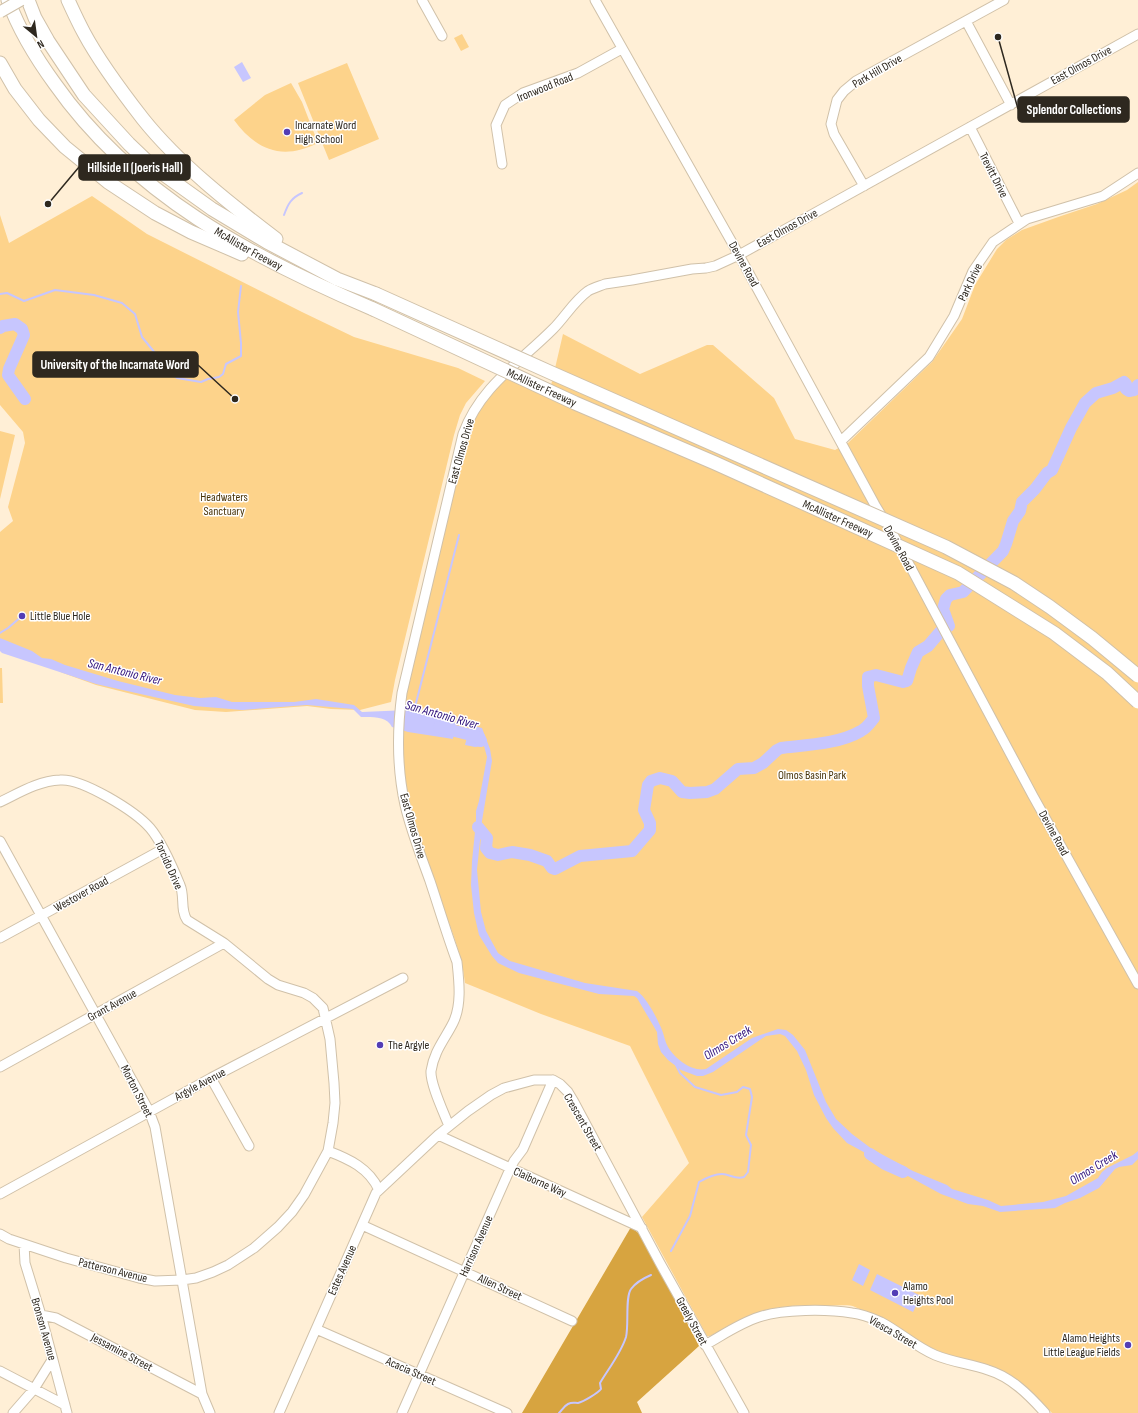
<svg xmlns="http://www.w3.org/2000/svg" width="1138" height="1413" font-family="'Sofia Sans Condensed',sans-serif">
  <style>
    .green { fill: #fdd38b }
    .forest { fill: #d7a440 }
    .water { fill: #c7c6fe }
    .lines { fill: none; stroke-linecap: round; stroke-linejoin: round }
    .stream { stroke: #c7c6fe; stroke-width: 2 }
    .river { stroke: #c7c6fe; stroke-width: 12 }
    .minor-casing { stroke: #d0c1a9; stroke-width: 11 }
    .highway-casing { stroke: #d0c1a9; stroke-width: 15 }
    .minor { stroke: #fff; stroke-width: 9 }
    .highway { stroke: #fff; stroke-width: 13 }
    .major-bridge-casing { stroke: #d0c1a9; stroke-width: 13; stroke-linecap: butt }
    .highway-bridge-casing { stroke: #d0c1a9; stroke-width: 15; stroke-linecap: butt }
    .major-bridge { stroke: #fff; stroke-width: 11 }
    .highway-bridge { stroke: #fff; stroke-width: 13 }
    .poi-dot { fill: #533db5; stroke: #fff; stroke-width: 1.5 }
    .labels { text-anchor: middle; stroke-width: 3; stroke-linejoin: round; paint-order: stroke }
    .street-label { font-size: 12px; fill: #2e281f; stroke: #fff }
    .poi-label { font-size: 12px; fill: #2e281f; stroke: #fff; text-anchor: start }
    .park-label { font-size: 12px; fill: #483308; stroke: #fff }
    .water-label { font-size: 13px; font-style: italic; fill: #30127b; stroke: #fff }
    .leader { fill: none; stroke: #2e281f; stroke-width: 1.5 }
    .callout-dot { fill: #2e281f; stroke: #fff; stroke-width: 1.5 }
    .callout { fill: #2e281f; stroke: #2e281f; stroke-width: 1.5 }
    .callout-label { font-size: 13px; text-anchor: middle; font-weight: bold; fill: #fff }
  </style>
  <rect width="100%" height="100%" fill="#ffefd6"/>
  <!-- green -->
  <path class="green" d="M462 34 469 47 461 51 454 38Z
    M347 63 379 139 329 160 298 83Z
    M291 83 302 102 318 143C282 161 256 150 234 120L265 95Z
    M1138 182V1413H1052C1041 1401 1024 1383 1009 1375 988 1363 963 1361 941 1352 910 1340 885 1319 855 1307 848 1304 836 1306 828 1306 805 1305 781 1305 759 1312 742 1317 726 1328 710 1336H707L642 1217 689 1163 630 1046 541 1014 465 983C462 953 449 924 439 896 429 866 416 835 409 804 401 766 402 727 407 689L466 437C475 410 489 395 509 376L549 394 563 334 640 374 707 345H713L774 398 795 439 835 450 848 443 932 362 962 319 975 285 997 249 1006 240 1022 230 1061 216 1097 204 1127 190Z
    M92 196 147 234 302 312 354 337 458 368 485 381 466 403 460 415 454 435 395 680 391 702 360 710 331 709 307 706 226 712 195 710 96 685 63 673 0 645V532L13 521 8 507 25 443 23 432 0 405V215L9 243Z
    M0 431 15 435 0 499Z
    M0 668H2L3 703H0Z"/>
  <!-- forest -->
  <path class="forest" d="M631 1227 642 1236 699 1346 637 1402 642 1413H522Z"/>
  <!-- water -->
  <path class="water" d="M242 62 251 78 243 82 234 67Z
    M0 638 32 651 42 658 51 659 65 665 118 681 175 695 200 698 216 697 232 702H294L316 699 354 705 362 712 408 710 456 723 453 739 408 732 392 727C387 716 372 717 361 717L353 709 307 705 242 710 194 706 96 684 2 653 0 651Z
    M470 725 482 728 490 749 492 761 482 821 477 870 481 912 486 931 498 953 510 961 585 983 637 991C647 998 657 1018 662 1030 664 1035 665 1042 668 1047 675 1059 692 1072 706 1069L752 1038 778 1029 786 1030 793 1035 805 1050 826 1102 836 1119 852 1134 872 1149 913 1171 947 1185 952 1189 988 1200 1001 1206 1043 1202 1066 1196 1098 1178 1102 1172 1107 1168 1133 1155 1138 1151V1159L1132 1165 1119 1167 1115 1169 1099 1188 1080 1198 1065 1203 1055 1208 1000 1212 983 1206 968 1204 941 1194 847 1143 833 1128 826 1118 814 1095 806 1070 797 1051 785 1036 780 1034 766 1036 713 1072 703 1076H697L681 1070 668 1060 661 1052 658 1044 657 1032 637 998 634 996 599 994 519 973 498 963 492 956 479 935 474 913 471 885 472 861 476 822V811L479 801 487 757 484 746 475 747 465 745Z
    M859 1264 870 1270 863 1286 852 1280Z
    M877 1274 921 1296 913 1312 870 1290Z"/>
  <g class="lines">
    <!-- stream -->
    <path class="stream" d="M284 215C288 204 291 198 302 193
      M0 294 7 293 24 301 55 290 94 295 122 303 135 314 142 337 173 375 177 378 201 382 208 379 219 377 223 374 226 364 241 356V343L238 312 241 286
      M0 633 8 628 22 616
      M409 713 416 703 459 535
      M671 1251 690 1216 699 1182C706 1178 714 1174 722 1174 730 1174 735 1180 744 1177L748 1172 751 1145 746 1135 752 1097 750 1089 743 1087 737 1092 721 1095 695 1087 680 1073 676 1065
      M559 1413C562 1410 564 1406 568 1404 572 1402 574 1403 578 1403 583 1402 598 1393 601 1389L600 1383C609 1368 621 1353 626 1337 629 1325 625 1297 631 1289 636 1282 644 1278 651 1275"/>
    <!-- river -->
    <path class="river" d="M0 328 3 326 15 324 22 329 24 335 9 369 8 375 25 399
      M949 626 943 609 946 599 950 595 963 592 1003 551 1006 544 1013 521 1020 511 1022 502 1035 489 1047 473 1052 470 1071 428 1085 403 1096 393 1113 388 1124 382 1126 384V389L1129 391 1134 390 1138 385
      M439 727 479 737 481 741
      M478 827 487 838 486 848 490 853 498 855 512 852 530 855 547 861 552 868 555 869 580 856 632 851 650 830V823L644 810 648 785 651 781 660 778 672 781 682 792 690 793 707 792 715 789 738 769 754 768 763 763 777 750 781 748C806 745 839 744 861 731 867 728 870 723 874 718L868 686V677L876 675 903 682 907 681 911 668 918 652 928 646 940 632
      M870 1154 885 1164 903 1172"/>
    <defs>
      <path id="minor" d="M422 0 442 36
        M595 0 739 255 875 505 895 538 1033 796 1138 984
        M966 21 1011 105
        M970 127 1019 223
        M502 164 496 125 505 105 523 93 578 73 618 51
        M864 186 834 134 831 124 837 100 844 91 856 81 1004 0
        M841 441 929 357 954 316 973 271 993 242 1027 219 1103 196 1138 173
        M0 802C19 793 38 781 60 780 82 778 135 811 150 828 162 842 173 868 180 885 185 896 180 910 187 920L224 943 268 979 278 985 304 993 313 998 323 1008 330 1039 334 1083 335 1103 333 1123 328 1151 304 1195 292 1212 278 1227 254 1248 228 1265 213 1272 196 1278 182 1280 155 1281 139 1278 66 1258 9 1239 0 1234
        M0 841 149 1111 155 1127 202 1394 210 1413
        M0 938 163 849
        M0 1067 224 943
        M211 1078 249 1146
        M449 1126C444 1113 430 1084 431 1071 434 1051 445 1039 453 1023 462 1005 459 981 457 962 447 935 439 908 430 881 421 856 411 831 405 805 397 769 397 730 402 693L463 434C480 387 519 363 553 329 565 317 574 301 588 291 593 288 600 286 605 284L632 280 692 269 706 268 715 266 739 255 1138 34
        M438 1135 642 1228
        M328 1151C349 1159 369 1168 379 1190
        M0 1194 211 1078 403 978
        M362 1225 572 1321
        M24 1244 25 1263 41 1315 67 1413
        M41 1315 56 1318 202 1394
        M316 1329 507 1413
        M705 1345C723 1335 740 1323 759 1317 783 1309 827 1309 852 1313 862 1314 872 1318 881 1322 900 1332 916 1347 935 1355 952 1362 970 1364 988 1370 1011 1377 1029 1395 1045 1413
        M0 1371 65 1405
        M13 1413 34 1389 52 1360
        M279 1413 376 1193 438 1135 468 1111 491 1095 504 1088 534 1080H553L560 1084 568 1092 574 1102 660 1263 744 1413
        M402 1413 510 1169 514 1161 523 1149 553 1080"/>
      <g id="highway">
        <path id="s1" d="M8 0C19 30 36 58 55 84 133 195 251 257 373 309"/>
        <path d="M28 0 35 18 48 41 84 95 129 144 152 166 212 209 267 242 337 279 376 294"/>
        <path d="M68 0C73 11 78 22 84 33 100 63 122 92 143 119 179 164 230 204 276 239"/>
        <path d="M0 63 15 89 39 120 65 147 108 182 155 213 191 232 242 254"/>
      </g>
    </defs>
    <!-- minor casing -->
    <use href="#minor" class="minor-casing"/>
    <!-- highway casing -->
    <use href="#highway" class="highway-casing"/>
    <!-- minor -->
    <use href="#minor" class="minor"/>
    <!-- highway -->
    <use href="#highway" class="highway"/>
    <defs>
      <path id="major-bridge" d="M0 12 21 0"/>
      <g id="highway-bridge">
        <path d="M376 294 554 374 946 547 1014 583 1050 607 1092 638 1138 676"/>
        <path id="s2" d="M373 309 575 403 715 463 958 573 1054 633 1107 673 1138 702"/>
      </g>
    </defs>
    <!-- major-bridge casing -->
    <use href="#major-bridge" class="major-bridge-casing"/>
    <!-- highway-bridge casing -->
    <use href="#highway-bridge" class="highway-bridge-casing"/>
    <!-- major-bridge -->
    <use href="#major-bridge" class="major-bridge"/>
    <!-- highway-bridge -->
    <use href="#highway-bridge" class="highway-bridge"/>
  </g>
  <!-- markers -->
  <g class="poi-dot">
    <circle cx="287" cy="132" r="4"/>
    <circle cx="22" cy="616" r="4"/>
    <circle cx="380" cy="1045" r="4"/>
    <circle cx="895" cy="1293" r="4"/>
    <circle cx="1128" cy="1345" r="4"/>
  </g>
  <g class="labels">
    <!-- street labels -->
    <g class="street-label">
      <text transform="translate(1081 65) rotate(-29)" y="4">East Olmos Drive</text>
      <text transform="translate(877 71) rotate(-30)" y="4">Park Hill Drive</text>
      <text transform="translate(545 87) rotate(-22)" y="4">Ironwood Road</text>
      <text transform="translate(994 175) rotate(63)" y="4">Trevitt Drive</text>
      <text transform="translate(787 228) rotate(-29)" y="4">East Olmos Drive</text>
      <text dy="4" stroke="none"><textPath href="#s1" startOffset="353">McAllister Freeway</textPath></text>
      <text transform="translate(744 264) rotate(61)" y="4">Devine Road</text>
      <text transform="translate(970 282) rotate(-64)" y="4">Park Drive</text>
      <text dy="4" stroke="none"><textPath href="#s2" startOffset="186">McAllister Freeway</textPath></text>
      <text transform="translate(461 451) rotate(-74)" y="4">East Olmos Drive</text>
      <text dy="4" stroke="none"><textPath href="#s2" startOffset="510">McAllister Freeway</textPath></text>
      <text transform="translate(899 548) rotate(61)" y="4">Devine Road</text>
      <text transform="translate(413 826) rotate(74)" y="4">East Olmos Drive</text>
      <text transform="translate(1054 833) rotate(61)" y="4">Devine Road</text>
      <text transform="translate(169 865) rotate(66)" y="4">Torcido Drive</text>
      <text transform="translate(81 894) rotate(-29)" y="4">Westover Road</text>
      <text transform="translate(112 1005) rotate(-29)" y="4">Grant Avenue</text>
      <text transform="translate(200 1084) rotate(-28)" y="4">Argyle Avenue</text>
      <text transform="translate(137 1091) rotate(63)" y="4">Morton Street</text>
      <text transform="translate(583 1122) rotate(60)" y="4">Crescent Street</text>
      <text transform="translate(540 1182) rotate(24)" y="4">Claiborne Way</text>
      <text transform="translate(476 1246) rotate(-66)" y="4">Harrison Avenue</text>
      <text transform="translate(113 1270) rotate(14)" y="4">Patterson Avenue</text>
      <text transform="translate(342 1270) rotate(-66)" y="4">Estes Avenue</text>
      <text transform="translate(500 1287) rotate(25)" y="4">Allen Street</text>
      <text transform="translate(692 1321) rotate(61)" y="4">Greely Street</text>
      <text transform="translate(44 1329) rotate(74)" y="4">Bronson Avenue</text>
      <text transform="translate(893 1332) rotate(30)" y="4">Viesca Street</text>
      <text transform="translate(122 1352) rotate(28)" y="4">Jessamine Street</text>
      <text transform="translate(411 1371) rotate(24)" y="4">Acacia Street</text>
    </g>
    <!-- poi labels -->
    <g class="poi-label">
      <text x="295" y="129">Incarnate Word<tspan x="295" dy="14">High School</tspan></text>
      <text x="30" y="620">Little Blue Hole</text>
      <text x="388" y="1049">The Argyle</text>
      <text x="903" y="1290">Alamo<tspan x="903" dy="14">Heights Pool</tspan></text>
      <text x="1120" y="1342" text-anchor="end">Alamo Heights<tspan x="1120" dy="14">Little League Fields</tspan></text>
    </g>
    <!-- park labels -->
    <g class="park-label">
      <text x="224" y="501">Headwaters<tspan x="224" dy="14">Sanctuary</tspan></text>
      <text x="812" y="779">Olmos Basin Park</text>
    </g>
    <!-- water labels -->
    <g class="water-label">
      <text transform="translate(125 671) rotate(14)" y="5">San Antonio River</text>
      <text transform="translate(442 714) rotate(16)" y="5">San Antonio River</text>
      <text transform="translate(727 1042) rotate(-32)" y="5">Olmos Creek</text>
      <text transform="translate(1093 1167) rotate(-32)" y="5">Olmos Creek</text>
    </g>
  </g>
  <!-- callouts -->
  <path class="leader" d="M998 37L1018 109M48 204L79 167M235 399L198 365"/>
  <g class="callout-dot">
    <circle cx="998" cy="37" r="4"/>
    <circle cx="48" cy="204" r="4"/>
    <circle cx="235" cy="399" r="4"/>
  </g>
  <g class="callout">
    <rect x="1018" y="97" width="111" height="25" rx="4"/>
    <rect x="79" y="155" width="111" height="25" rx="4"/>
    <rect x="33" y="352" width="165" height="25" rx="4"/>
  </g>
  <g class="callout-label">
    <text x="1074" y="114">Splendor Collections</text>
    <text x="135" y="172">Hillside II (Joeris Hall)</text>
    <text x="115" y="369">University of the Incarnate Word</text>
  </g>
  <!-- north arrow -->
  <g transform="translate(36 36) rotate(151)" stroke="#ffffff" stroke-width="3" paint-order="stroke">
  <path d="M0-3L7 15L0 10L-7 15Z" fill="#2e281f"/>
  <text y="-6" font-size="11" font-weight="bold" text-anchor="middle" fill="#2e281f">N</text>
  </g>
</svg>
